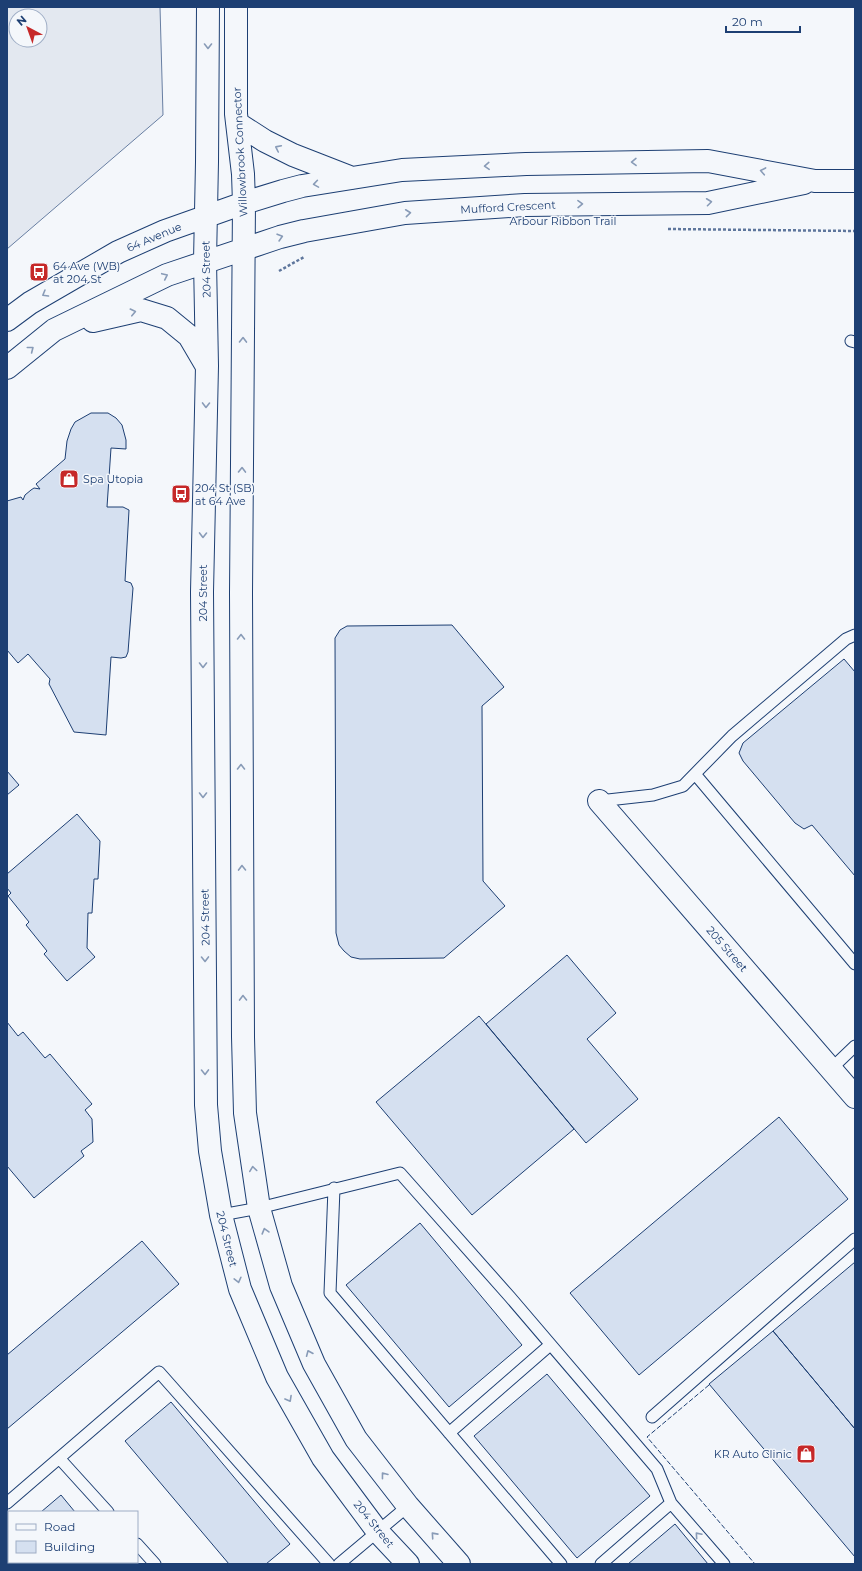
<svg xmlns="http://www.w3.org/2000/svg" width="862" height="1571" font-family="Montserrat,sans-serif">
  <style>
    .parking { fill: #e3e8f0; stroke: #687fa3; fill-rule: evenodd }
    .building { fill: #d5e0f0; stroke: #1d3f73 }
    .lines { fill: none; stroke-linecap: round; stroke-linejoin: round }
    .service-casing { stroke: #1d3f73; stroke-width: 13 }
    .minor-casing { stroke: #1d3f73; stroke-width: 24 }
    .secondary-casing { stroke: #1d3f73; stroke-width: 24 }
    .path { stroke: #5e769c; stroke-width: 2.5; stroke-dasharray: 3 2; stroke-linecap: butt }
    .service { stroke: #f4f7fb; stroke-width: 11 }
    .minor { stroke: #f4f7fb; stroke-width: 22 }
    .secondary { stroke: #f4f7fb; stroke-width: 22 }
    .fence { stroke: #1d3f73; stroke-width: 1; stroke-dasharray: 5 2; stroke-linecap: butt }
    .oneway { stroke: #889bb7 }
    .labels { text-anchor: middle; stroke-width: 3; stroke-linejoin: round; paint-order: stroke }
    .street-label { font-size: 11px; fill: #1d3f73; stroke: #f4f7fb }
    .poi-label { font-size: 11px; fill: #1d3f73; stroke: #f4f7fb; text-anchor: start }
  </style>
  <rect width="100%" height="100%" fill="#f4f7fb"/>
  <!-- parking -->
  <path class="parking" d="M7 7H160L163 115 7 249ZM16 16H40V40H16Z"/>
  <!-- building -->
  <path class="building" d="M91 413H108L116 418 122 425 126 440V449L111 448 107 507H123L129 510 125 581 131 583 133 588 128 652 126 657 121 658 111 657 106 735 74 732 49 684 50 679 28 654 18 663 7 650V501L21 497 23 500 25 495 31 490 34 488 40 489 36 484 65 459 67 441 71 429 75 422Z
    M452 625 504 687 482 706 483 881 505 906 444 958 360 959 351 957 344 951 339 945 336 933 335 638 340 630 347 626Z
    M844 659 855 672V876L812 825 804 829 795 823 743 761 739 753 743 743Z
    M7 771 19 785 7 795Z
    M77 814 100 841 98 879H94L92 913H88L87 948 95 957 67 981 44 954 47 951 26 925 29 922 8 896 11 893 7 888V874Z
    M567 955 616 1013 587 1039 638 1099 586 1143 486 1024Z
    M479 1016 574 1129 472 1215 376 1102Z
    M7 1022 18 1036 23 1032 45 1058 50 1054 92 1104 85 1110 92 1119 93 1142 81 1151 84 1156 34 1198 7 1166Z
    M779 1117 848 1199 639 1375 570 1293Z
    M420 1223 522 1345 449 1407 346 1285Z
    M142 1241 179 1284 7 1429V1355Z
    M855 1262V1429L773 1331Z
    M773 1331 855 1429V1557L709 1384Z
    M547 1374 650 1496 577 1558 474 1436Z
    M171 1402 290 1544 266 1564H229L125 1441Z
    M61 1495 75 1512H41Z
    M675 1524 708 1564H628Z
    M9 1539V1562H117L119 1564H7V1541Z"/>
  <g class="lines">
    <defs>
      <path id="service" d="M851 341 855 342
        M695 774 855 964
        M599 801 653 795 683 786 732 736 846 639 855 635
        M831 1069 855 1046
        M334 1188 330 1293 561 1564
        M221 1215 259 1208 400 1173 510 1297 657 1469 671 1503 724 1564
        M652 1417 855 1239
        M449 1433 550 1345
        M59 1458 108 1512
        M7 1503 159 1372 329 1564
        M137 1544 155 1564
        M339 1564 408 1506
        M601 1564 671 1503"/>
      <path id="minor" d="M599 801 855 1097"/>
      <path id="secondary" d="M208 7 207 162 205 261 207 366 202 592 206 1105 210 1151 221 1215 240 1289 277 1377 323 1458 378 1532 408 1564
        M236 7V114L243 174 244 203 241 593 243 1037 245 1113 259 1208 281 1286 314 1364 356 1439 408 1506 459 1564
        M237 123 265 141 293 155 352 178
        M7 320 30 303 118 252 165 231 244 203 283 191 302 186 402 170 526 164 708 161 815 181H855
        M93 321 141 310 167 318 189 336 206 365
        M7 368 54 330 167 275 280 237 304 231 405 213 525 205 708 203 804 183"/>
    </defs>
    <!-- service casing -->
    <use href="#service" class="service-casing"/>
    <!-- minor casing -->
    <use href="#minor" class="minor-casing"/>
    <!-- secondary casing -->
    <use href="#secondary" class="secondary-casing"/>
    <!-- path -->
    <path class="path" d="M668 229 855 231
      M279 271 304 257"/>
    <!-- service -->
    <use href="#service" class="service"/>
    <!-- minor -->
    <use href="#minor" class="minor"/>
    <!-- secondary -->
    <use href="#secondary" class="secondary"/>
    <!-- fence -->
    <path class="fence" d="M709 1385 647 1437 755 1564"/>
  </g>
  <!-- one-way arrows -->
  <defs><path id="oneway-chevron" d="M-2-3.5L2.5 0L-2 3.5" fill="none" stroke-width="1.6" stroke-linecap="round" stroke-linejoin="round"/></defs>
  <g class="oneway">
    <use href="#oneway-chevron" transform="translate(208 46) rotate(90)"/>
    <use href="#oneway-chevron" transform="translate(278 148) rotate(-154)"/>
    <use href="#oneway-chevron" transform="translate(634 162) rotate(179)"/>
    <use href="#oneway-chevron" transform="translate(487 166) rotate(177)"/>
    <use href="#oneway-chevron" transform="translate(763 171) rotate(-169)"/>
    <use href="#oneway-chevron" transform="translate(316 184) rotate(171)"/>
    <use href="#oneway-chevron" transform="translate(709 202) rotate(-7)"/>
    <use href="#oneway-chevron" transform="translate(580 204) rotate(-1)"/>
    <use href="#oneway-chevron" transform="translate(408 213) rotate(-6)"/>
    <use href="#oneway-chevron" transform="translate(280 237) rotate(-16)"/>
    <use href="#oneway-chevron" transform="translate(165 276) rotate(-25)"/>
    <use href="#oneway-chevron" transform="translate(45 294) rotate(150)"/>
    <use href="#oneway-chevron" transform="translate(133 312) rotate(-13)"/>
    <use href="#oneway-chevron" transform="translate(243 340) rotate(-89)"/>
    <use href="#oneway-chevron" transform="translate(31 349) rotate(-38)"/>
    <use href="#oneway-chevron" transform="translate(206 405) rotate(91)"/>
    <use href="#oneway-chevron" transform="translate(242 470) rotate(-89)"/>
    <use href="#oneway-chevron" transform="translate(203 535) rotate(91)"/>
    <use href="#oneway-chevron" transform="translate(241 637) rotate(-90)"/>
    <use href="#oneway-chevron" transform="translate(203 665) rotate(90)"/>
    <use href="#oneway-chevron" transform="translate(241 767) rotate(-90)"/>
    <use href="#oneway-chevron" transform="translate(203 795) rotate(90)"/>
    <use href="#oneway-chevron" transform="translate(242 868) rotate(-91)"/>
    <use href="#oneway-chevron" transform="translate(205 959) rotate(89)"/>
    <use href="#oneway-chevron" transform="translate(243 998) rotate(-91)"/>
    <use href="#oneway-chevron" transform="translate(205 1072) rotate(89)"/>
    <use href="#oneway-chevron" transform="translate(253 1169) rotate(-98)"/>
    <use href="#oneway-chevron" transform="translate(265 1231) rotate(-106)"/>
    <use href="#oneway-chevron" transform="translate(238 1280) rotate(76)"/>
    <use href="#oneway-chevron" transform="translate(309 1353) rotate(-113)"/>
    <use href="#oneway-chevron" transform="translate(289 1399) rotate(61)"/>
    <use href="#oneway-chevron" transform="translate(384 1475) rotate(-128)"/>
    <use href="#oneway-chevron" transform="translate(434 1535) rotate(-132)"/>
    <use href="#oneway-chevron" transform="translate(698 1535) rotate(-131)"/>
  </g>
  <!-- icons -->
  <defs>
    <symbol id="bus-square" viewBox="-11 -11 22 22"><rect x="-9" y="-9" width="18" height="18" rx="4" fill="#c62828" stroke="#f4f7fb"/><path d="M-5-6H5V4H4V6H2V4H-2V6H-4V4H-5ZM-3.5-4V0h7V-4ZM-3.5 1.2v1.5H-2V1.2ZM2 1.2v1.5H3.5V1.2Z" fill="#fff"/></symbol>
    <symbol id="shop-square" viewBox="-11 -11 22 22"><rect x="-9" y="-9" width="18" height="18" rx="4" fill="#c62828" stroke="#f4f7fb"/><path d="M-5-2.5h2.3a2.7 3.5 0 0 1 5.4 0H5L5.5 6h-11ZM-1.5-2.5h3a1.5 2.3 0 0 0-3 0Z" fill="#fff"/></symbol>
  </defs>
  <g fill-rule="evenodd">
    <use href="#bus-square" x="28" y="261" width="22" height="22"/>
    <use href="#shop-square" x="58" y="468" width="22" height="22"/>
    <use href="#bus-square" x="170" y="483" width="22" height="22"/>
    <use href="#shop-square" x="795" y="1443" width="22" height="22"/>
  </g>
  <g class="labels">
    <!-- street labels -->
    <g class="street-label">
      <text transform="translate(240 152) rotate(-93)" y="4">Willowbrook Connector</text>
      <text transform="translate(508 207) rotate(-3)" y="4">Mufford Crescent</text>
      <text x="563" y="225">Arbour Ribbon Trail</text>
      <text transform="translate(154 237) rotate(-23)" y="4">64 Avenue</text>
      <text transform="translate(206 269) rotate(-91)" y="4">204 Street</text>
      <text transform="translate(203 593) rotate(-90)" y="4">204 Street</text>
      <text transform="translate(205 917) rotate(-91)" y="4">204 Street</text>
      <text transform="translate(727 949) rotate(49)" y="4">205 Street</text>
      <text transform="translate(227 1239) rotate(76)" y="4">204 Street</text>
      <text transform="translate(374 1524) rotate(51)" y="4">204 Street</text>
    </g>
    <!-- poi labels -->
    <g class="poi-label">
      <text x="53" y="270">64 Ave (WB)<tspan x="53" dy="13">at 204 St</tspan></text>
      <text x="83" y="483">Spa Utopia</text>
      <text x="195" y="492">204 St (SB)<tspan x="195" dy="13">at 64 Ave</tspan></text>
      <text x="792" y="1458" text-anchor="end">KR Auto Clinic</text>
    </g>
  </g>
  <!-- border -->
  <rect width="862" height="1571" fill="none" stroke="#1d3f73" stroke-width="16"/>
  <!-- legend -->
  <rect x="8" y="1511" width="130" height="52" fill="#f4f7fb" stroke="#9eadc5"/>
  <rect x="16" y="1524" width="20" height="6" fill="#f4f7fb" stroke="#9eadc5"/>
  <text x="44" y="1531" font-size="12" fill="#1d3f73">Road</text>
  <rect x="16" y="1541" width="20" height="12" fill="#d5e0f0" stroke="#9eadc5"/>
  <text x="44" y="1551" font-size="12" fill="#1d3f73">Building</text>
  <!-- north arrow -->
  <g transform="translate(28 28) rotate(319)"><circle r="19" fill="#f4f7fb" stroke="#9eadc5"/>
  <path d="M0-3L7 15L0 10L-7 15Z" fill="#c62828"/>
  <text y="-6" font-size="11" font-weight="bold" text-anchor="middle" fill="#1d3f73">N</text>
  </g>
  <!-- scale -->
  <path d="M726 26v6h74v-6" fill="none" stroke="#1d3f73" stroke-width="2"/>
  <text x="732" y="26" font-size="12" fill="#1d3f73" stroke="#f4f7fb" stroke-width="3" paint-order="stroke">20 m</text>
</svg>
